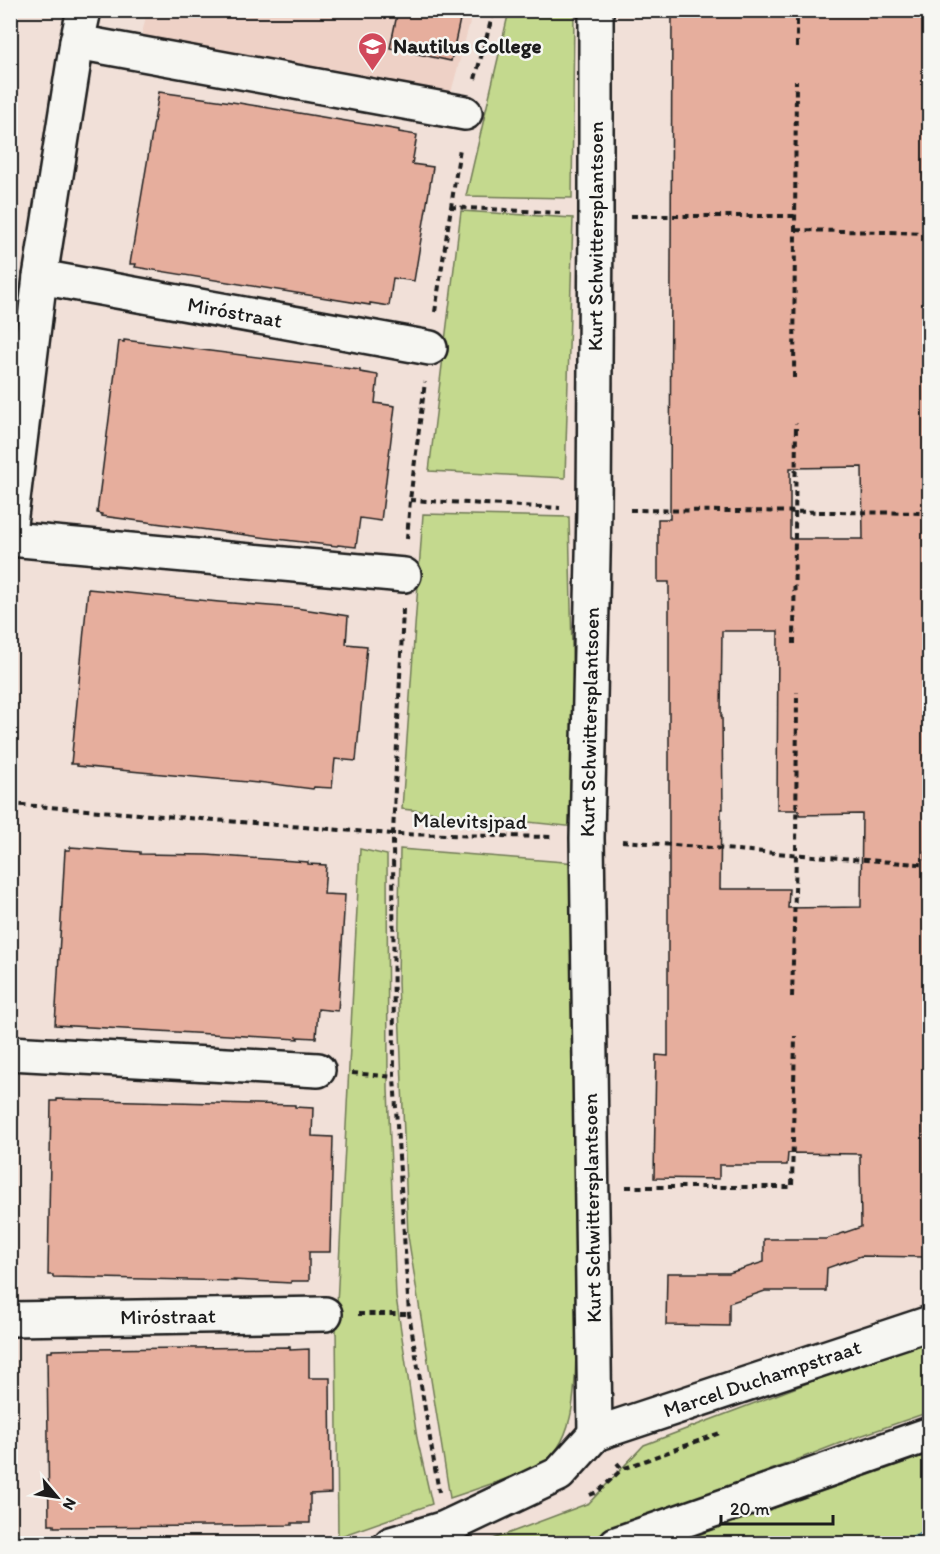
<svg xmlns="http://www.w3.org/2000/svg" width="940" height="1554" font-family="Itim,sans-serif">
  <style>
    .built { fill: #eed1c6 }
    .green { fill: #c4d98e; stroke: #707a55; stroke-width: 1.5 }
    .water { fill: #82c4e3; stroke: #598193; stroke-width: 1.5 }
    .building { fill: #e6ae9d; stroke: #1c1c1c; stroke-width: 1.5; fill-rule: evenodd }
    .lines { fill: none; stroke-linecap: round; stroke-linejoin: round }
    .minor-casing { stroke: #1c1c1c; stroke-width: 38 }
    .path { stroke: #1c1c1c; stroke-width: 4; stroke-dasharray: 6 4.5; stroke-linecap: butt }
    .minor { stroke: #f6f6f2; stroke-width: 33 }
    .labels { text-anchor: middle; stroke-width: 5; stroke-linejoin: round; paint-order: stroke }
    .poi-label { font-size: 21px; font-weight: bold; fill: #1c1c1c; stroke: #f6f6f2; text-anchor: start }
    .street-label { font-size: 21px; fill: #1c1c1c; stroke: #f6f6f2 }
  </style>
  <rect width="100%" height="100%" fill="#f1e0d8"/>
  <filter id="ink" filterUnits="userSpaceOnUse"><feTurbulence type="fractalNoise" baseFrequency=".0167" numOctaves="2"/><feDisplacementMap in="SourceGraphic" scale="12" xChannelSelector="R" yChannelSelector="G"/><feConvolveMatrix kernelMatrix="1 2 1 2 8 2 1 2 1" color-interpolation-filters="sRGB"/></filter>
  <g filter="url(#ink)">
    <!-- built -->
    <path class="built" d="M147 11H473L449 100 140 43Z"/>
    <!-- green -->
    <path class="green" d="M509 11H574L572 198 466 196Z
      M461 211 573 218 565 478 429 471Z
      M423 514 569 517 576 827 402 809Z
      M360 849 387 855 388 1089 396 1297 417 1438 432 1504 338 1537 336 1324Z
      M400 849 577 863 576 1353C575 1391 575 1445 538 1467 530 1471 520 1474 511 1477 491 1484 471 1491 450 1498L408 1236 398 982Z
      M929 1337V1412L840 1443 582 1543 480 1544 589 1503 644 1445Z
      M929 1454V1530L893 1543 672 1544Z"/>
    <!-- water -->
    <path class="water" d="M929 1530V1543H893Z"/>
    <!-- building -->
    <path class="building" d="M398 10H462L451 61 390 48Z
      M672 10H724V14H803V10H929L924 1257 861 1256 827 1268 826 1291H765L729 1303V1326L666 1325 667 1273H729L764 1262V1239H826L861 1227 860 1154 788 1153 787 1165H719V1179L654 1178 656 1055 668 1056V874H669V582H658V519H670ZM862 467 863 539H790V468ZM722 631H778L777 810H799V815L862 814 861 907 788 908 789 889H720L721 809H723L722 716H721Z
      M159 92 239 103 399 130V132L417 135 412 164 433 167 414 281 393 278 389 306 370 303V305L135 267 136 264H130Z
      M124 340 360 370V372L378 375 375 403 395 406 381 521 360 518 356 547 338 545 337 546 268 538 102 516V514L97 513 119 341 124 342Z
      M88 589 219 602 296 608 348 616 346 644 367 646 356 761 335 759 332 788 314 787 313 789 258 782V783L77 766V764H71Z
      M70 847 140 852V854L207 855 308 862V864L326 865 324 894 345 895 338 1011 318 1009 316 1038 297 1037 298 1039 55 1025 65 850H70Z
      M57 1099 295 1105V1107L313 1108 312 1136 333 1137 330 1252H309V1281H291V1283L234 1280 235 1281 53 1277V1275H48L51 1101H57Z
      M290 1347V1350L309 1349V1378H330L331 1493 310 1494V1523H292V1525L215 1526 54 1527V1525H49L47 1352H52V1350L92 1349Z"/>
    <g class="lines">
      <defs>
        <g id="minor">
          <path d="M77 42 465 113"/>
          <path id="s1" d="M40 277 430 348"/>
          <path d="M10 524 40 277 77 42 84 10"/>
          <path d="M10 539 404 575"/>
          <path d="M10 1053 318 1070"/>
          <path id="s2" d="M10 1319 325 1314"/>
          <path id="s3" d="M595 1434 587 838 594 509 596 215V10"/>
          <path id="s4" d="M595 1434 930 1323"/>
          <path d="M391 1544 445 1528 559 1474 595 1434"/>
          <path d="M616 1544 930 1434"/>
        </g>
      </defs>
      <!-- minor casing -->
      <use href="#minor" class="minor-casing"/>
      <!-- path -->
      <path class="path" d="M797 47V10
        M475 79 494 10
        M450 207 560 213
        M631 216H796
        M796 230 930 233
        M435 312 460 148
        M794 378 796 81
        M410 500 560 508
        M630 510 930 513
        M407 539 410 500 425 382
        M403 609 393 834 394 1077 409 1314 439 1492
        M794 644 796 423
        M10 804 393 834 552 837
        M622 841 930 865
        M792 997 796 855 797 692
        M352 1073 394 1077
        M626 1187H792L795 1036
        M358 1314H409
        M617 1463 622 1469 720 1433
        M590 1495 599 1491 622 1469"/>
      <!-- minor -->
      <use href="#minor" class="minor"/>
    </g>
  </g>
  <!-- icons -->
  <defs>
    <symbol id="school-pin" viewBox="-11 -11 22 30"><path d="M0 17L-7.5 6A9.5 9.5 0 1 1 7.5 6Z" fill="#d1495b" stroke="#f6f6f2"/><path d="M0-5L7-2L0 1L-7-2ZM-4 1L0 2.5L4 1V4Q0 6-4 4Z" fill="#fff"/></symbol>
  </defs>
  <g fill-rule="evenodd">
    <use href="#school-pin" x="356" y="30" width="33" height="45"/>
  </g>
  <g class="labels">
    <!-- poi labels -->
    <g class="poi-label">
      <text x="393" y="53">Nautilus College</text>
    </g>
    <!-- street labels -->
    <g class="street-label">
      <text dy="7" stroke="none"><textPath href="#s3" startOffset="1198">Kurt Schwittersplantsoen</textPath></text>
      <text dy="7" stroke="none"><textPath href="#s1" startOffset="198">Miróstraat</textPath></text>
      <text dy="7" stroke="none"><textPath href="#s3" startOffset="712">Kurt Schwittersplantsoen</textPath></text>
      <text transform="translate(470 821) rotate(1)" y="7">Malevitsjpad</text>
      <text transform="translate(592 1208) rotate(-91)" y="7">Kurt Schwittersplantsoen</text>
      <text dy="7" stroke="none"><textPath href="#s2" startOffset="158">Miróstraat</textPath></text>
      <text dy="7" stroke="none"><textPath href="#s4" startOffset="176">Marcel Duchampstraat</textPath></text>
    </g>
  </g>
  <!-- margin -->
  <rect width="940" height="1554" fill="none" stroke="#f6f6f2" stroke-width="36"/>
  <rect x="18" y="18" width="904" height="1518" fill="none" stroke="#1c1c1c" stroke-width="2" filter="url(#ink)"/>
  <!-- north arrow -->
  <g transform="translate(57 1497) rotate(119)" stroke="#f6f6f2" stroke-width="4.5" paint-order="stroke">
  <path d="M0-4.5L10 22L0 15L-10 22Z" fill="#1c1c1c"/>
  <text y="-9" font-size="16" font-weight="bold" text-anchor="middle" fill="#1c1c1c">N</text>
  </g>
  <!-- scale -->
  <path d="M721 1515v9h112v-9" fill="none" stroke="#1c1c1c" stroke-width="3"/>
  <text x="730" y="1515" font-size="18" fill="#1c1c1c" stroke="#f6f6f2" stroke-width="4.5" paint-order="stroke">20 m</text>
</svg>
